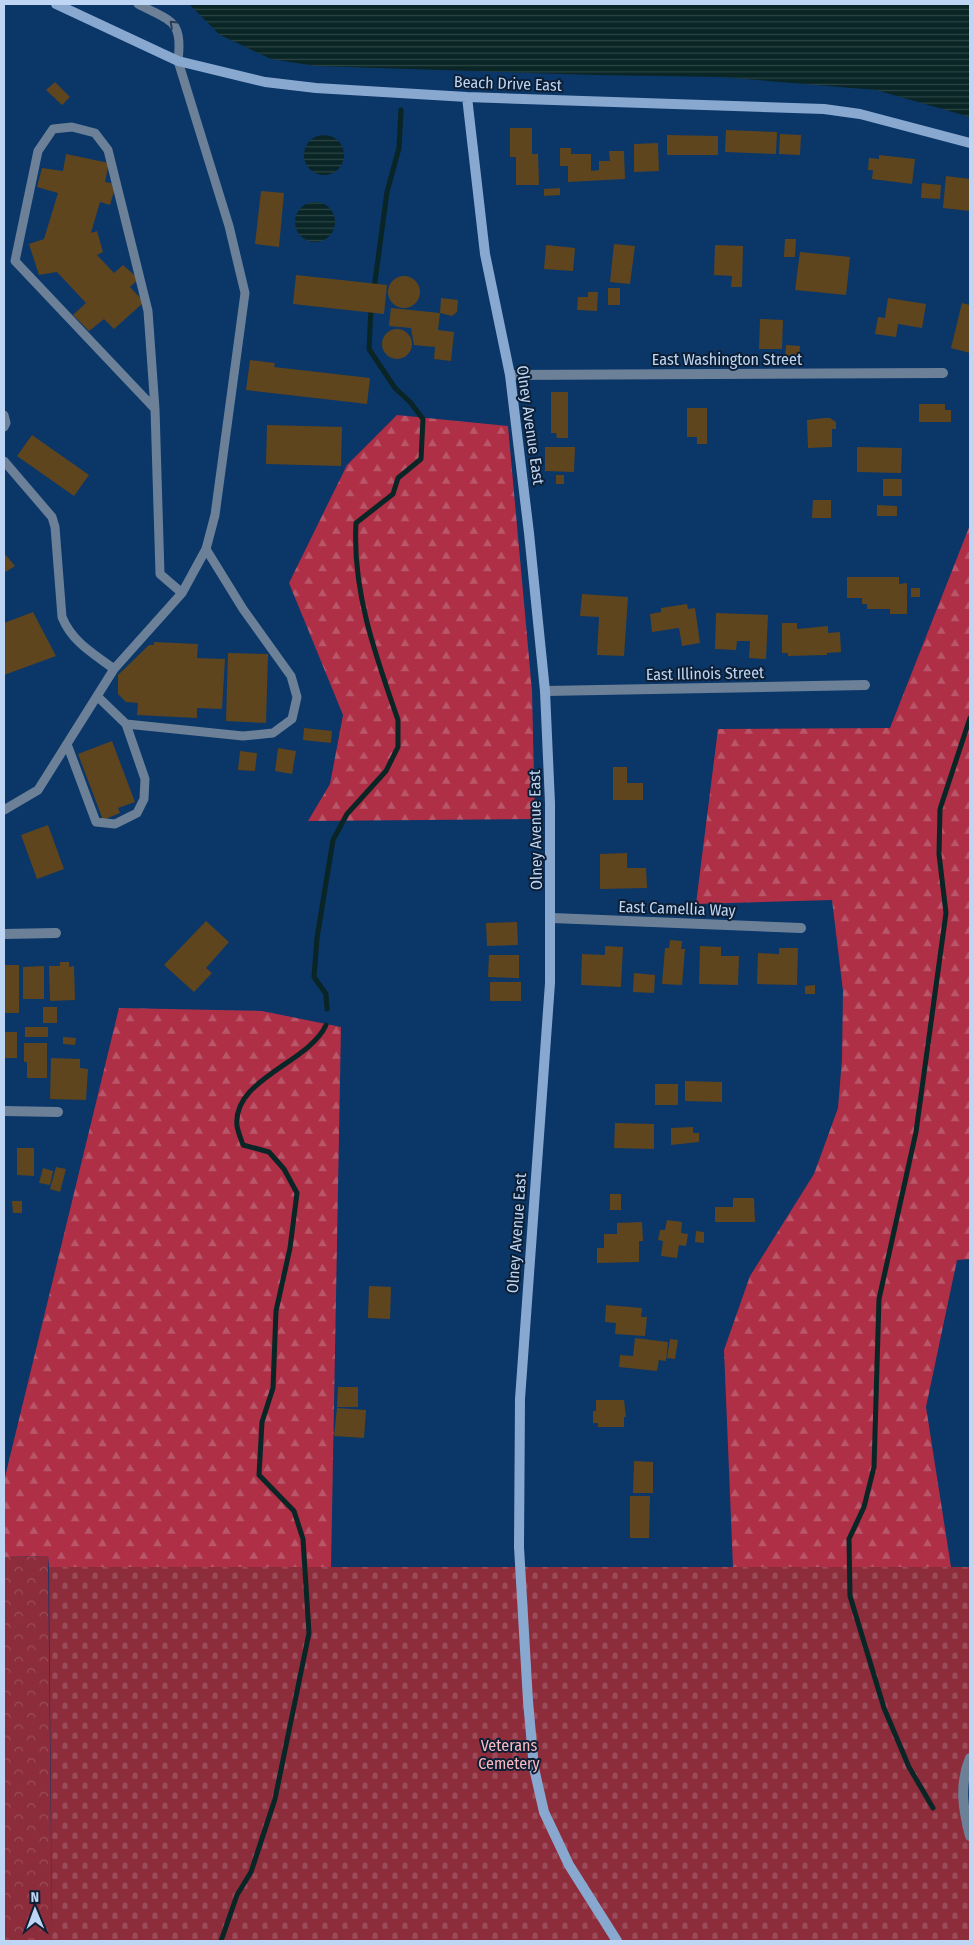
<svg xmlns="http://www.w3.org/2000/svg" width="974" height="1945" font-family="'Fira Sans Condensed',sans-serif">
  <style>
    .forest { fill: url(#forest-firs) }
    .cemetery { fill: url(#cemetery-stones) }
    .park { fill: url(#park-crowns) }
    .water { fill: url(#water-rules) }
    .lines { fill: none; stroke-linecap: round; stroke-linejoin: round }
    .stream { stroke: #0a2525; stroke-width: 5 }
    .building { fill: #5f451e }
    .lane { stroke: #6c8098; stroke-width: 9 }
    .street { stroke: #6c8098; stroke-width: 10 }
    .secondary { stroke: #89a8cf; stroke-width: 10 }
    .oneway { stroke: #2a3c53 }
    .labels { text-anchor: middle; stroke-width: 4; stroke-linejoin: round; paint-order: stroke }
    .street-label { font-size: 16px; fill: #bed5f3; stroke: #0d1f35 }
    .park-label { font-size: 16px; fill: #fcbabe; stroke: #0d1f35 }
  </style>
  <defs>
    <pattern id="forest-firs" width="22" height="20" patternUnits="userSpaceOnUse" patternTransform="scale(1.25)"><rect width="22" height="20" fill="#ae2f46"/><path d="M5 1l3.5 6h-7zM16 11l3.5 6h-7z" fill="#ba566a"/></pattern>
    <pattern id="cemetery-stones" width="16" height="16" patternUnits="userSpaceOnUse" patternTransform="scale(1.25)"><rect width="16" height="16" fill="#8d2d3c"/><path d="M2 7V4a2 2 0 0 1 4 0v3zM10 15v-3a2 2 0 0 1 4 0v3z" fill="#9b4b59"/></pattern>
    <pattern id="park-crowns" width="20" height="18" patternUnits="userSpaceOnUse" patternTransform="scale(1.25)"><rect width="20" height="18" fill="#8d2d3c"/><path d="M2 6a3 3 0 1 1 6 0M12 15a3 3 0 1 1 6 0" fill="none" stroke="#9b4b59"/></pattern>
    <pattern id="water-rules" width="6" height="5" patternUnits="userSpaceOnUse" patternTransform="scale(1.25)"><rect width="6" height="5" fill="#0a2525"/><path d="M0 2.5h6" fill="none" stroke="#2c4445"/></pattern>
  </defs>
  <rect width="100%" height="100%" fill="#0a3668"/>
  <!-- forest -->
  <path class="forest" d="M397 415 508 426 532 691 535 819 308 821 330 784 343 715 289 583 347 465Z
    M970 525V1259L957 1260 926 1407 951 1567H733L724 1350 750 1276 814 1174 838 1108 842 1059 843 991 832 900 696 904 718 729 890 728Z
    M119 1008 262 1011 341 1027 331 1567H49L48 1556 4 1557V1481Z"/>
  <!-- cemetery -->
  <path class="cemetery" d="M49 1567H970V1758L962 1787 970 1836V1941H52Z"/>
  <!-- park -->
  <path class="park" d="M48 1556 52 1941H4V1557Z"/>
  <!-- water -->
  <path class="water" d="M189 4H970V117L876 90 721 77 594 75 316 66 271 59 220 35Z
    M304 155a20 20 0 1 1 40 0a20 20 0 1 1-40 0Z
    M295 222a20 20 0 1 1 40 0a20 20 0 1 1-40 0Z"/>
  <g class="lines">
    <!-- stream -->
    <path class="stream" d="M374 289 387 192 399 148 401 110
      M327 1009 326 994 314 977 317 938 333 840 347 814 386 771 398 747V720C376 657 352 591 356 523L393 494 398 478 421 459 423 419 410 402 395 388 369 349 371 308
      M933 1808 909 1767 884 1708 850 1596 849 1539 864 1507 874 1467 879 1299 916 1132 946 913 939 854 940 809 970 718
      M221 1941 237 1895 251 1872 275 1799 309 1633 303 1539 294 1511 259 1475 262 1422 273 1388 276 1311 290 1248 297 1193 284 1169 269 1152 243 1145C241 1139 238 1132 237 1126 232 1079 309 1063 326 1025"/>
  </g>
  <!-- building -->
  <path class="building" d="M55 82 70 97 62 105 46 90Z
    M510 128H532V154H538L539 185H516V157H510Z
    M726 130 777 132 776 154 725 152Z
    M780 134 801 135 800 155 779 154Z
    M667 135 718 136V155H667Z
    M658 143 659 171 634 172V144Z
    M560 148H571V154H591V171L599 170V161H610L609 151H624L625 179 568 182V166H560Z
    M66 154 109 163 105 182 116 184 110 205 100 202 91 233 97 231 103 252 97 255 114 273 123 265 139 279 130 287 144 302 114 329 104 319 89 331 73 315 86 303 57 272 39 275 29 244 44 239 58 193 37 187 42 168 63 171Z
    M879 155 915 159 912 184 872 179 873 170H868L869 158 879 159Z
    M946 176 970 179V211L943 208Z
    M922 183 941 185 940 199 921 198Z
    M560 188V195L544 196V189Z
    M261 191 284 193 279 247 255 244Z
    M785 239H796L795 257H784Z
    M614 244 635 246 630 284 610 282Z
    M546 245 575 248 573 271 544 269Z
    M715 245 743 246 742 287H731L732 276 714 275Z
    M800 252 850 257 846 295 795 290Z
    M296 275 387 285 384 314 293 304Z
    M388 292a16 16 0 1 1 32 0a16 16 0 1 1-32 0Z
    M608 288H620V305H608Z
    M588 292H598L597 311 577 310 578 297H588Z
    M441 298 458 300 457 312 452 316 440 313Z
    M888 298 926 304 922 328 898 324 896 337 875 334 878 317 885 318Z
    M962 303 970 305V353L951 348Z
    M391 308 440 313 438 330 454 332 451 361 434 359 435 347 414 345 411 328 389 326Z
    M760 319 783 320 782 349H759Z
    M382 344a15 15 0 1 1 30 0a15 15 0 1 1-30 0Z
    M786 345 800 346 799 361 785 360Z
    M250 360 275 363 274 367 370 378 367 404 246 390Z
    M551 392H568V438H557L556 433H551Z
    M919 404H945V410H951V422H919Z
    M687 408H707V444H697V437H687Z
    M824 418H830L836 422V429H832V447L808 448 807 420Z
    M267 425 342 427 341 466 266 464Z
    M32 435 89 475 74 496 17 456Z
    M545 447H575L574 472 545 471Z
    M857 447 902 448 901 473 857 472Z
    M556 475H564V484H556Z
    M883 479H902V496H883Z
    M813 500H831V518H812Z
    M877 505 897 506V516H877Z
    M4 553 15 566 4 573Z
    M847 577H899V584L907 583V614H890V609H867V604H862V598H847Z
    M911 588H920V597H911Z
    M582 594 628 597 624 656 597 655 599 617 580 616Z
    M687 604 688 609 695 608 700 643 682 646 679 628 652 632 650 614 661 612V608Z
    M33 612 56 656 4 675V623Z
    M716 613 768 615 766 659 749 658 750 641H737L736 650 715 649Z
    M782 623H797V629L828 626V633L840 632 841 652 827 653V655L788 656V653H782Z
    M154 642 198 644 197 658 225 659 222 709 197 708V718L137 715 138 703 126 702 118 694V675L149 645H154Z
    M228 653 268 654 266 723 226 721Z
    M304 728 332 731 331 743 303 740Z
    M112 741 135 802 118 808 120 813 103 820 78 754Z
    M278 748 296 751 292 774 275 771Z
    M240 751 257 753 255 771 238 770Z
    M613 767H627V783H643V800H613Z
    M48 825 64 869 37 879 21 835Z
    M627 853V868H646L647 888 600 889V854Z
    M206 921 229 942 206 968 212 973 194 992 164 965Z
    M517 922 518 945 487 946 486 923Z
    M670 940 682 941 681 949H685L682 985 662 984 665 948H669Z
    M605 946 623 947 621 987 581 985 582 954 605 955Z
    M700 946 721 947V956H739L738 985 699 984Z
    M779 948H798L797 985 757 984 758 953 779 954Z
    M489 955H519V978L488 977Z
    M60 962H69V967L74 966 75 1000 50 1001 49 966H60Z
    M4 965H19V1013H4Z
    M44 966V999H23V967Z
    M634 973 655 975 654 993 633 992Z
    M490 982H521V1001H490Z
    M815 985V994H805V986Z
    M43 1007H57V1023H43Z
    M25 1027H48V1037H25Z
    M4 1032H17V1058H4Z
    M63 1037 76 1038 75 1045 63 1044Z
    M24 1043H47V1078H27V1062H24Z
    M51 1058 80 1059V1068L88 1069 86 1100 50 1099Z
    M685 1081 722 1082V1102L685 1101Z
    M655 1084H678V1105H655Z
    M615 1123 654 1124V1149L614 1148Z
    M693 1127V1133H699V1142L671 1145V1128Z
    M17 1148H34V1176L17 1175Z
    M56 1167 66 1169 60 1192 50 1189Z
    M43 1168 53 1171 50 1185 39 1183Z
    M610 1194H621V1210H610Z
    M733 1198H754L755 1222H715V1207H733Z
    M12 1201H22V1213H13Z
    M667 1220 682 1222 681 1233 688 1234 686 1246 679 1245 677 1258 661 1256 663 1241 658 1240 660 1230H665Z
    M642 1222 643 1241H639V1262L597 1263V1248H604V1234H617V1223Z
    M696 1231 704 1232V1243L695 1242Z
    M369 1286 391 1287 390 1319 368 1318Z
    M606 1305 642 1308 641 1317H647L645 1336 615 1334 616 1323 605 1322Z
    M635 1338 668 1342 666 1361 659 1360 657 1371 619 1367 620 1355 633 1356Z
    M670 1339 678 1340 675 1359 667 1358Z
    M338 1387H358V1407H337Z
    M596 1400H624L626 1417H624V1427H598V1423H593V1411H596Z
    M337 1408 366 1410 364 1438 334 1436Z
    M634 1461 653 1462V1493H633Z
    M630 1496H650L649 1538H630Z"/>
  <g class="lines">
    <!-- lane -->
    <path class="lane" d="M155 409 148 311 108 150 95 133 72 127 53 129 38 151 15 261 155 409 160 574 182 593
      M4 415 6 423 4 427
      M4 461 52 517 55 527 62 617C72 642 94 654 114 669
      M97 696 126 724 243 736 273 733 292 719 297 697 291 676 243 609 206 549
      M67 744 96 822 115 824 137 813 144 799 145 779 126 724
      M4 810 38 790 114 669 182 593 206 549 215 515 245 293 229 226 178 61C183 20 172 22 138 4"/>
    <!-- street -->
    <path class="street" d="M510 375 943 373
      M545 691 865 685
      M552 918 801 928
      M4 934 56 933
      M4 1111 58 1112
      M970 1758C959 1785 963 1809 970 1836"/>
    <!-- secondary -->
    <path class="secondary" d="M56 4 178 61 265 82 316 88 467 97 824 109 860 114 970 143
      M467 97 485 254 510 375 529 533 545 691 550 803V983L520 1399 519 1547 528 1701 534 1768 544 1812 569 1865 617 1941"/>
  </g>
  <!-- one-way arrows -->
  <defs><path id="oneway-chevron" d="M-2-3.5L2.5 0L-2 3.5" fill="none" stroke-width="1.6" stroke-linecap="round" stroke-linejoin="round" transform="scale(1.25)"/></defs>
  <use class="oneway" href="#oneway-chevron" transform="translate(173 24) rotate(-137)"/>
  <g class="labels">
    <!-- street labels -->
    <g class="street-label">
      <text transform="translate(508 83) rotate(2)" y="6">Beach Drive East</text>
      <text x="727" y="365">East Washington Street</text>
      <text transform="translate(531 425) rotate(82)" y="6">Olney Avenue East</text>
      <text transform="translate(705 673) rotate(-1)" y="6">East Illinois Street</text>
      <text transform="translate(535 830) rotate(-91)" y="6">Olney Avenue East</text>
      <text transform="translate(677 908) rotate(2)" y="6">East Camellia Way</text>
      <text transform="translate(516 1233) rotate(-86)" y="6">Olney Avenue East</text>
    </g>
    <!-- park labels -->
    <g class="park-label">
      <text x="509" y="1751">Veterans<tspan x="509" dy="18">Cemetery</tspan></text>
    </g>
  </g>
  <!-- border -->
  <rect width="974" height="1945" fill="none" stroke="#bed5f3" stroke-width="10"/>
  <!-- north arrow -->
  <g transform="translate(35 1910) rotate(359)" stroke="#0d1f35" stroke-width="4" paint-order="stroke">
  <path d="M0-4L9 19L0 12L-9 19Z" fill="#bed5f3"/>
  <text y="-8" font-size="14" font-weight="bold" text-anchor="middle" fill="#bed5f3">N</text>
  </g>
</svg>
